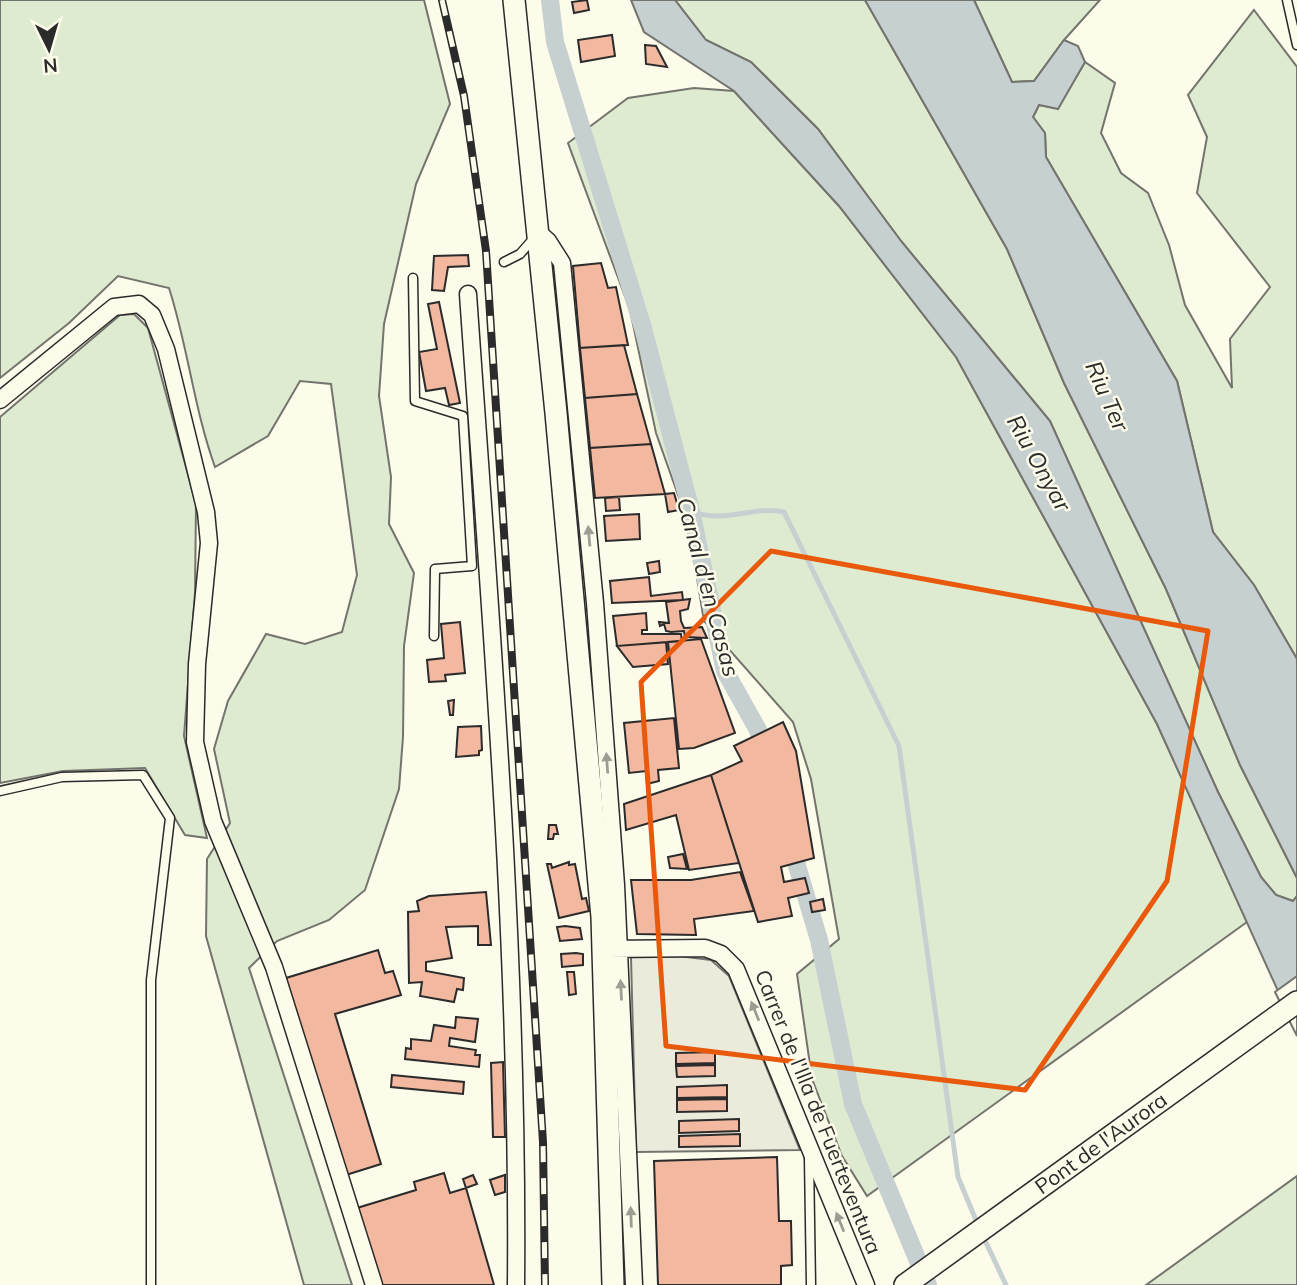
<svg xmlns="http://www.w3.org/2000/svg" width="1297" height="1285" font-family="Mulish,sans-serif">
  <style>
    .green { fill: #deebd1; stroke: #74746e; stroke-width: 2 }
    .parking { fill: #eceadb; stroke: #74746e; stroke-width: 2 }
    .water { fill: #c7d0d0; stroke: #74746e; stroke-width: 2 }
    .pier { fill: #fdfbea; stroke: #74746e; stroke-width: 2 }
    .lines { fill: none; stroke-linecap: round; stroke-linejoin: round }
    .stream { stroke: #c7d0d0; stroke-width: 5 }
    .canal { stroke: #c7d0d0; stroke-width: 18 }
    .building { fill: #f2b8a0; stroke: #2b2b2b; stroke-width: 2 }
    .lane-casing { stroke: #2b2b2b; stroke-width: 11 }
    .street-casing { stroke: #2b2b2b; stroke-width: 19 }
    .secondary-casing { stroke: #2b2b2b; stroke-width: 24 }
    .lane { stroke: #fdfbea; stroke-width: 8 }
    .street { stroke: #fdfbea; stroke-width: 16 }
    .secondary { stroke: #fdfbea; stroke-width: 21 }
    .rail-casing { stroke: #2b2b2b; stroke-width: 8 }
    .rail { stroke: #fdfbea; stroke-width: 5; stroke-dasharray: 16; stroke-linecap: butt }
    .oneway { fill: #9e9d94 }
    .marked { fill: none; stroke: #e8590c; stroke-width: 5; stroke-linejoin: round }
    .labels { text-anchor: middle; stroke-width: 5; stroke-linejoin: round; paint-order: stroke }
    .street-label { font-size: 21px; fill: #2b2b2b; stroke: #fdfbea }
    .water-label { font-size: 23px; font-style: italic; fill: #2b2b2b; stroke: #fdfbea }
  </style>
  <rect width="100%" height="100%" fill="#fdfbea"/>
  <!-- green -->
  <path class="green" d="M0 0H424L450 104 416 184 384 324 379 396 391 477 389 524 414 573 404 646 403 737 399 789 365 890 329 920 277 941 249 968 352 1285H304L206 936 207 859 230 823 214 749 228 701 266 634 305 644 342 632 357 575 331 384 300 381 268 436 215 467C194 409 188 347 169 288L118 276 69 323 0 378Z
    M675 0H865L1007 249 1064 383 1166 589 1240 765 1297 878V896L1293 901 1276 895 1261 877 1218 792 1050 421 901 241 818 129 751 62 706 40Z
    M974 0H1100L1064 40 1034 81 1012 82Z
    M1254 10 1297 67V659L1254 585 1213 532 1177 381 1046 157 1045 133 1033 117 1039 105 1058 108 1085 62 1115 83 1101 133 1121 173 1148 193 1169 245 1185 305 1232 388 1230 339 1270 287 1197 193 1207 137 1188 95Z
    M694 88 734 91 839 206 956 357 1157 724 1247 922 867 1196 842 1156 812 1079 797 974 839 939 811 779 793 722 704 621 688 523 656 433 630 310 568 143 628 98Z
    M134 314 148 328 196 504 195 593 184 736 207 838 185 835 145 768 63 771 0 783V417L120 315Z
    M1297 1176V1285H1146Z"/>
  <!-- parking -->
  <path class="parking" d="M678 956 711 960 729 976 800 1150 636 1152 631 957Z"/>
  <!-- water -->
  <path class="water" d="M631 0H675L706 40 751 62 818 129 901 241 1050 421 1218 792 1261 877 1276 895 1293 901 1297 896V1033L1157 724 956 357 839 206 734 91 644 32Z
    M865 0H974L1012 82 1034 81 1064 40 1078 46 1085 62 1058 109 1039 105 1033 117 1045 133 1046 157 1177 381 1213 532 1254 585 1297 659V878L1240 765 1166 589 1064 383 1007 249Z"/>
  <!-- pier -->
  <path class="pier" d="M1297 976V1036L1275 992Z"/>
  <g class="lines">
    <!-- stream -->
    <path class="stream" d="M691 511C726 525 750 505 784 512L899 746 958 1177 978 1225
      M982 1234 1006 1285"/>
    <!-- canal -->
    <path class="canal" d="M550 0 555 42 643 328 691 511 725 671 758 730 765 755
      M790 842 819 940 853 1104 928 1285"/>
  </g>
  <!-- building -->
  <path class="building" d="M587 0 589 10 574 13 572 2Z
    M612 35 615 56 581 62 578 40Z
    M645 45 656 46 667 67 646 64Z
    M468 255 469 266 448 267 444 291 432 290 434 256Z
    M601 263 608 288 616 287 628 345 580 348 573 266Z
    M439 302 460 403 449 405 445 388 426 391 419 352 437 349 428 304Z
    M624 345 637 394 585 398 580 348Z
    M637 394 651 444 590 448 585 398Z
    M651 444 665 494 595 498 590 448Z
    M674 493 679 510 668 512 665 494Z
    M619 497 620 510 606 511 605 498Z
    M639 514 640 539 606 541 604 516Z
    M659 561 660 572 649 574 647 563Z
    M649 577 651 596 682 592 683 600 612 603 610 581Z
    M690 599 688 609 680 611 681 621 684 628 702 627 707 638 685 637 684 631 671 632 666 631 664 624 660 626 659 622 669 623 666 602Z
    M646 613 647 630H642V634H681L682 641 617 646 613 616Z
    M460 622 465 673 445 675 446 681 429 682 427 660 444 658 441 624Z
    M701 639 735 733 694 748 679 749 668 642Z
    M666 642 668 664 633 667 617 646Z
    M454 700 453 715H450L448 701Z
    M674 718 679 768 658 770 659 781 647 784 646 771 629 773 624 723Z
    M783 722 796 751 814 858 781 867 784 882 805 878 809 893 788 898 792 916 758 922 711 775 742 761 734 746Z
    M481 726 482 750 479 751V755L456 757 458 727Z
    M711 775 739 863 689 870 676 815 626 830 624 804Z
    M549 825H556L558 834H554L553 839H548Z
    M683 854 687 869 670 868 668 857Z
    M569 862V865L575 864 582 899 586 898 589 911 559 918 547 864H551L552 868Z
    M740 872 754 911 694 919 696 935 637 934 631 880H691Z
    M486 892 491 945H478V926L446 927 452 958 426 962V971L464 978 463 990 457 989 454 1002 420 996 422 982 409 983 408 912 419 911 417 901 429 896Z
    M823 899 825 910 812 912 810 902Z
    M565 926 580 928 582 939 560 941 557 927Z
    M378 950 385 973 393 971 401 995 335 1014 381 1164 346 1175 286 978Z
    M576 953 583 954V965L562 967 561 954Z
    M567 972H574L576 994 569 995Z
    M456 1017 478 1019 475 1042 450 1038 449 1046 476 1050 475 1055H480L479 1067 405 1059 406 1048 411 1049V1039L431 1041 434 1025 455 1028Z
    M715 1052V1063L676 1064V1053Z
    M503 1062 505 1137H493L491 1063Z
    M715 1065V1076L677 1077 676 1066Z
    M392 1075 464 1082 463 1094 391 1087Z
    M727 1085V1097L677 1098V1087Z
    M727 1099V1111L677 1112V1100Z
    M739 1119V1131L679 1133V1121Z
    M740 1134V1146L679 1147V1136Z
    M777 1157 779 1221H791L792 1265 781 1266V1285H658L654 1161Z
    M444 1173 450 1193 466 1188 494 1285H381L357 1208 416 1190 414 1182Z
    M473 1175 477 1184 466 1188 463 1179Z
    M505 1175V1192L495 1195 490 1180Z"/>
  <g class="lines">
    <defs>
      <path id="lane" d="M1287 0 1297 45
        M504 262 520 254 534 238
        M413 278 415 401 463 416 472 566 435 569 434 636
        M0 791 62 777 143 775 170 818 151 980V1285
        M809 1158 811 1285"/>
      <path id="street" d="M539 233 548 241 562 263 595 603 616 885 634 1285
        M468 294C491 624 519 955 516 1285
        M0 400 114 307 139 304 152 315 166 349 206 512 209 543 197 664 195 742 213 821 274 967 374 1285
        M609 949 705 948 721 954 736 969 866 1285"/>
      <g id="secondary">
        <path d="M514 0 556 413 602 917 613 1285"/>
        <path id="s1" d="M905 1285 1297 1002"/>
      </g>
    </defs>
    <!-- lane casing -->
    <use href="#lane" class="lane-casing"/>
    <!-- street casing -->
    <use href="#street" class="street-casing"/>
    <!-- secondary casing -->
    <use href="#secondary" class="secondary-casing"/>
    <!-- lane -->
    <use href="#lane" class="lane"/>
    <!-- street -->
    <use href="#street" class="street"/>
    <!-- secondary -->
    <use href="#secondary" class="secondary"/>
    <defs>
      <path id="rail" d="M442 0 464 96 486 251 543 1142 545 1285"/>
    </defs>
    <!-- rail casing -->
    <use href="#rail" class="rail-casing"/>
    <!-- rail -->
    <use href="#rail" class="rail"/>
  </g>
  <!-- one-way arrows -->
  <defs><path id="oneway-solid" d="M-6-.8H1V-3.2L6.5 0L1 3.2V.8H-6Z" transform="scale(1.75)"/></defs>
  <g class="oneway">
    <use href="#oneway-solid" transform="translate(589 536) rotate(-95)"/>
    <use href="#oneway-solid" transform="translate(607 763) rotate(-94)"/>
    <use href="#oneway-solid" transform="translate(621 990) rotate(-93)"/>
    <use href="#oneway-solid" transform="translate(755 1011) rotate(-112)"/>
    <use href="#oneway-solid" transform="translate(631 1217) rotate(-92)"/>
    <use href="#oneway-solid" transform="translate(840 1222) rotate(-112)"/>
  </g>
  <!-- marked area -->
  <path class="marked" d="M771 551 1208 631 1167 881 1025 1090 666 1046 641 682Z"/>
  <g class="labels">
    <!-- street labels -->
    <g class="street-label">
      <text transform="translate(818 1112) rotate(68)" y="7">Carrer de l'Illa de Fuerteventura</text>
      <text dy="7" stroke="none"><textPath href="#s1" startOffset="242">Pont de l'Aurora</textPath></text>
    </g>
    <!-- water labels -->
    <g class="water-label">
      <text transform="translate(1107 396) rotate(66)" y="8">Riu Ter</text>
      <text transform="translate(1039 463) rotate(61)" y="8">Riu Onyar</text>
      <text transform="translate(708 587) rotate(75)" y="8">Canal d'en Casas</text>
    </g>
  </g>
  <!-- north arrow -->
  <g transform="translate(49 49) rotate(175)" stroke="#fdfbea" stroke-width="5" paint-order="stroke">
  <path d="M0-5L12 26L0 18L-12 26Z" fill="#2b2b2b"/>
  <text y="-10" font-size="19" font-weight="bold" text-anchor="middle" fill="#2b2b2b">N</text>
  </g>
</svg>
